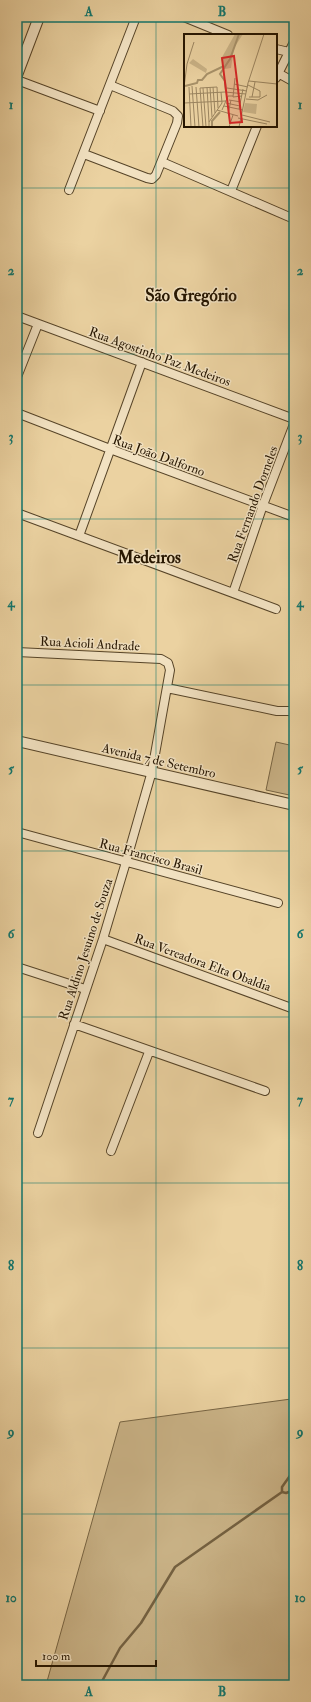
<svg xmlns="http://www.w3.org/2000/svg" width="311" height="1702" font-family="'IM FELL Double Pica',serif">
  <style>
    .green { fill: #c9b286; stroke: #776443 }
    .lines { fill: none; stroke-linecap: round; stroke-linejoin: round }
    .stream { stroke: #746040; stroke-width: 2.5 }
    .minor-casing { stroke: #564428; stroke-width: 10 }
    .tertiary-casing { stroke: #564428; stroke-width: 12 }
    .minor { stroke: #f2e2c2; stroke-width: 8 }
    .tertiary { stroke: #f2e2c2; stroke-width: 10 }
    .grid { fill: none; stroke: #0f766e; stroke-width: 1; stroke-opacity: 0.55 }
    .labels { text-anchor: middle; stroke-width: 3; stroke-linejoin: round; paint-order: stroke }
    .street-label { font-size: 13px; fill: #251500; stroke: #f2e2c2 }
    .district-label { font-size: 17px; font-weight: bold; fill: #251500; stroke: #f2e2c2 }
    .inset-river { fill: none; stroke: #a8926a; stroke-width: 2 }
    .inset-road { fill: none; stroke: #9c8661; stroke-width: 1 }
    .view { fill: #d62828; fill-opacity: 0.15; stroke: #d62828; stroke-width: 2 }
    .inset-edge { fill: none; stroke: #251500; stroke-width: 2 }
    .neatline { fill: none; stroke: #0f766e; stroke-width: 1.5 }
    .grid-label { font-size: 13px; text-anchor: middle; font-weight: bold; fill: #0f766e }
  </style>
  <rect width="100%" height="100%" fill="#ebd2a1"/>
  <filter id="stains"><feTurbulence type="fractalNoise" baseFrequency=".005" numOctaves="4"/><feColorMatrix values="0 0 0 0 .2 0 0 0 0 .09 0 0 0 0 .02 0 0 0 .5 -.17"/></filter>
  <radialGradient id="worn" r=".72"><stop offset=".6" stop-color="#630" stop-opacity="0"/><stop offset="1" stop-color="#630" stop-opacity=".3"/></radialGradient>
  <!-- green -->
  <path class="green" d="M276 742 294 746V796L266 790Z
    M291 1399 294 1413V1685H46L120 1422Z"/>
  <g class="lines">
    <!-- stream -->
    <path class="stream" d="M282 1492V1487L294 1470
      M282 1492 286 1493 294 1490
      M100 1685 120 1648 141 1623 175 1567 282 1492"/>
    <defs>
      <path id="minor" d="M184 17 228 35
        M276 49 289 52
        M278 73 294 82
        M276 78 294 42
        M17 80 100 111
        M84 154 147 178 152 179 156 175 177 123 178 116 173 111 110 85
        M162 162 294 219
        M69 190 136 17
        M231 191 257 126
        M17 316 294 419
        M17 377 38 324
        M17 413 110 449 294 517
        M17 513 276 609
        M79 536 142 362
        M233 593 263 505 294 424
        M17 652 161 659 168 663 170 670 152 771 126 862 103 939 38 1133
        M167 688 277 711H294
        M17 832 278 903
        M103 939 294 1009
        M17 967 85 989
        M74 1024 265 1091
        M111 1151 149 1052"/>
      <path id="tertiary" d="M17 75 39 17
        M17 741 294 805"/>
    </defs>
    <!-- minor casing -->
    <use href="#minor" class="minor-casing"/>
    <!-- tertiary casing -->
    <use href="#tertiary" class="tertiary-casing"/>
    <!-- minor -->
    <use href="#minor" class="minor"/>
    <!-- tertiary -->
    <use href="#tertiary" class="tertiary"/>
  </g>
  <!-- grid -->
  <path class="grid" d="M156 17V1685M17 188H294M17 354H294M17 519H294M17 685H294M17 851H294M17 1017H294M17 1183H294M17 1348H294M17 1514H294"/>
  <g class="labels">
    <!-- street labels -->
    <g class="street-label">
      <text transform="translate(160 356) rotate(20)" y="5">Rua Agostinho Paz Medeiros</text>
      <text transform="translate(159 455) rotate(20)" y="5">Rua João Dalforno</text>
      <text transform="translate(252 504) rotate(-70)" y="5">Rua Fernando Dorneles</text>
      <text transform="translate(90 643) rotate(3)" y="5">Rua Acioli Andrade</text>
      <text transform="translate(159 760) rotate(13)" y="5">Avenida 7 de Setembro</text>
      <text transform="translate(151 856) rotate(15)" y="5">Rua Francisco Brasil</text>
      <text transform="translate(85 949) rotate(-72)" y="5">Rua Aldino Jesuino de Souza</text>
      <text transform="translate(203 962) rotate(20)" y="5">Rua Vereadora Elta Obaldia</text>
    </g>
    <!-- district labels -->
    <g class="district-label">
      <text x="191" y="301">São Gregório</text>
      <text x="149" y="563">Medeiros</text>
    </g>
  </g>
  <!-- overview -->
  <g transform="translate(184 34)">
    <rect width="93" height="93" fill="#ebd2a1"/>
    <path d="M51 0H59L50 14 47 34 41 35 37 25ZM9 25 23 35 22 39 5 29ZM61 69 73 70 72 80 59 78Z" fill="#c9b286"/>
    <path class="inset-river" d="M1 52 13 49 14 46H18L23 40 40 32M42 57 41 47 36 40 46 25 55 0M28 93V87L36 78"/>
    <path class="inset-road" d="M51 44 49 63 58 62M65 47 93 50M50 50 64 53M64 51 76 57M8 52 11 93M0 53 3 30 10 8M5 53 7 93M12 53 15 93M23 53 25 88M26 53 28 83M29 53 31 79M19 54 22 93M43 54 63 57M5 60 41 58 62 60M65 63H76V57M68 63 71 48M62 65 74 66 83 61M45 66 57 68M0 69 42 67M42 69 56 72M40 72 59 76M55 75 59 55M33 76 54 82M38 76 44 62H49M44 80 47 66M58 81 86 88M54 84 83 90M19 93 16 54 33 53 34 74M25 93V88L38 69 37 58M45 93 49 81M55 93 64 49 80 0"/>
    <path class="view" d="M50 22 58 88 46 89 38 24Z"/>
    <rect width="93" height="93" class="inset-edge"/>
  </g>
  <!-- margin -->
  <rect width="311" height="1702" fill="none" stroke="#ebd2a1" stroke-width="44"/>
  <!-- scale -->
  <path d="M36 1660v6h120v-6" fill="none" stroke="#251500" stroke-width="2"/>
  <text x="42" y="1660" font-size="12" fill="#251500" stroke="#f2e2c2" stroke-width="3" paint-order="stroke">100 m</text>
  <rect x="22" y="22" width="267" height="1658" class="neatline"/>
  <g class="grid-label">
    <text x="89" y="16">A</text>
    <text x="222" y="16">B</text>
    <text x="11" y="109">1</text>
    <text x="300" y="109">1</text>
    <text x="11" y="275">2</text>
    <text x="300" y="275">2</text>
    <text x="11" y="441">3</text>
    <text x="300" y="441">3</text>
    <text x="11" y="607">4</text>
    <text x="300" y="607">4</text>
    <text x="11" y="773">5</text>
    <text x="300" y="773">5</text>
    <text x="11" y="938">6</text>
    <text x="300" y="938">6</text>
    <text x="11" y="1104">7</text>
    <text x="300" y="1104">7</text>
    <text x="11" y="1270">8</text>
    <text x="300" y="1270">8</text>
    <text x="11" y="1436">9</text>
    <text x="300" y="1436">9</text>
    <text x="11" y="1602">10</text>
    <text x="300" y="1602">10</text>
    <text x="89" y="1696">A</text>
    <text x="222" y="1696">B</text>
  </g>
  <rect width="100%" height="100%" filter="url(#stains)"/>
  <rect width="100%" height="100%" fill="url(#worn)"/>
</svg>
